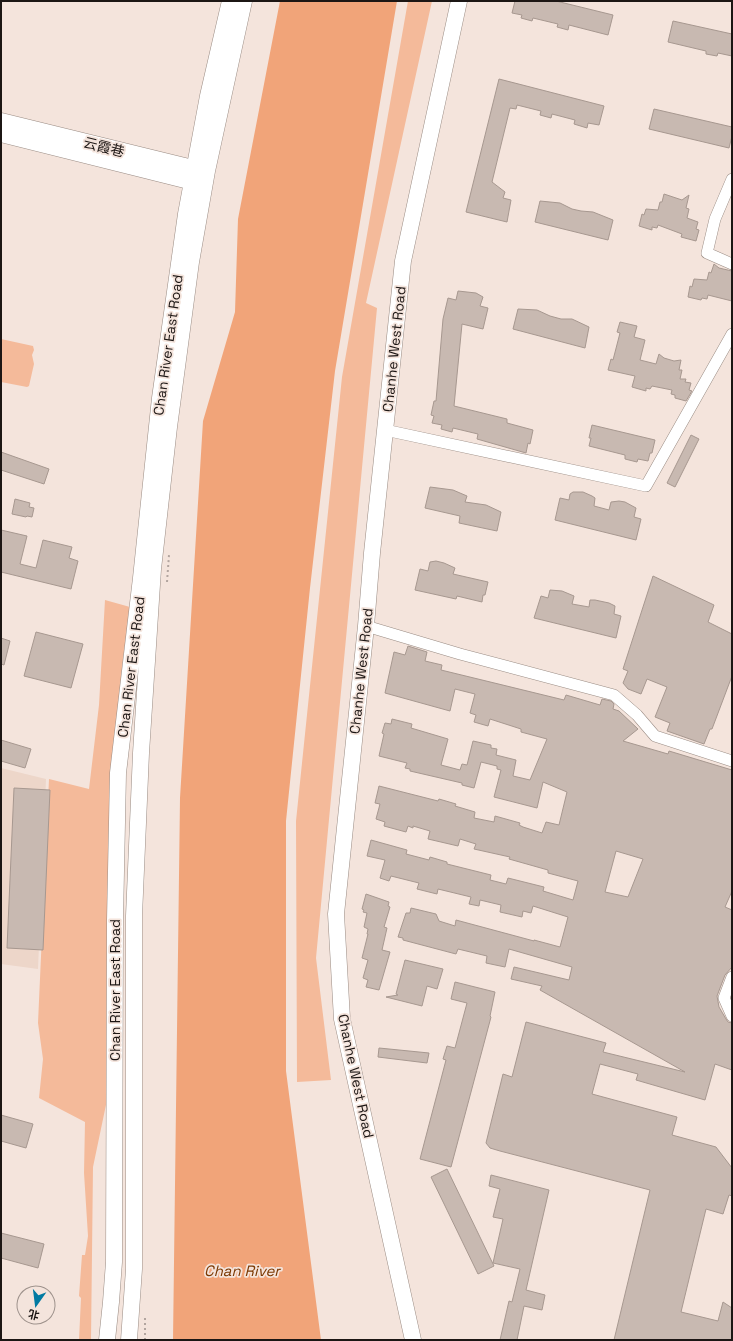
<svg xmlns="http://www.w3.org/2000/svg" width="733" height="1341" font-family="'Space Grotesk','Noto Sans SC',sans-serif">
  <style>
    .built { fill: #edd6c9 }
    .green { fill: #f4ba9a }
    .water { fill: #f1a479 }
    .building { fill: #c8b9b1; stroke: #a79890; fill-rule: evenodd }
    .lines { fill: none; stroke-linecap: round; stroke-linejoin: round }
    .street-casing { stroke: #9a8c84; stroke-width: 12 }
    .secondary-casing { stroke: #9a8c84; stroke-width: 17 }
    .path { stroke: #b2a59f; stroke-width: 2; stroke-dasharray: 2 3; stroke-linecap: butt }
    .street { stroke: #fff; stroke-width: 11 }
    .secondary { stroke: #fff; stroke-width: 16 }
    .labels { text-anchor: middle; stroke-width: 3.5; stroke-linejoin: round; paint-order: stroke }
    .street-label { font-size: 14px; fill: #1c1614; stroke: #f4e4dc }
    .water-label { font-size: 15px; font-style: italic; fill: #7b3802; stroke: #f4e4dc }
  </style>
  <rect width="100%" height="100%" fill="#f4e4dc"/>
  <!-- built -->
  <path class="built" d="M1 768 46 779 38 969 1 964Z"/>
  <!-- green -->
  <path class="green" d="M408 1H432L366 303 377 308 316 958 331 1080 297 1082 296 821 342 377Z
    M1 339 33 346 34 350 32 355 34 364 29 386 27 387 1 382Z
    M105 600 130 607 122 667 115 764 107 1100 93 1167 91 1340H79L81 1298 79 1296 82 1255H85L88 1236 84 1173 85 1122 39 1098 43 1059 38 1023 49 779 89 789 99 705Z"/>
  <!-- water -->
  <path class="water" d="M280 1H397L335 371 310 588 286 821V1071L321 1340H173L180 798 203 421 235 312 238 219Z"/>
  <!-- building -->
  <path class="building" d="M515 1H556L613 15 608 35 569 25 568 30 557 27 558 24 533 18 532 21 521 18 522 15 512 13Z
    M673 21 732 34V56L718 53 717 56 706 54V51L668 42Z
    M499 79 604 106 599 125 588 123 587 128 574 124 575 120 552 114 551 118 540 115 541 111 517 105 516 109 510 108 492 182 505 192 503 198 511 200 507 222 466 212Z
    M654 109 732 127V136L729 148 649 129Z
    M664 194 682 200 689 195 686 208 689 209 687 218 698 222 696 229 699 230 696 241 681 237 682 234 658 225 657 228 652 227V230L639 226 642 214 644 215 646 209 658 210 660 202H662Z
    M540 201 560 203 572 209 581 211 593 212 613 220 608 240 535 222Z
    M714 264 719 268 732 271V301L708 295 707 299 702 298 701 300 688 297 690 286 692 287 694 279 707 280 709 272 711 273Z
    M458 291 476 293 483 297 480 306 488 308 483 329 462 324 454 406 507 419V423L533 430 530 444 528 443 526 453 477 439 478 434 453 428 452 432 441 429 442 425 432 423 434 416 431 415 434 401H436L443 319 448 298 456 300Z
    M518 309 537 310 550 316 561 319H572L589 327 585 348 513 329Z
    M620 322 637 326 634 337 645 340 640 360 656 364 659 354 664 358 674 361 681 360 679 370H682L680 379H686L685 382 691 383 689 390 692 391 686 401 675 398V395L671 394 672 390 652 386 650 389 646 388V391L632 387 635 376 608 370 611 359 613 360 620 333 617 332Z
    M592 425 655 440 652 453H650L648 461 638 459 637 462 625 459V455L589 446 591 438H589Z
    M691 435 699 439 675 487 667 483Z
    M1 452 49 469 44 484 1 470Z
    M430 487 453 490 467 496 465 502 486 505 501 512 497 531 459 523 460 516 425 508Z
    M573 492H583L592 496 595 498 594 506 609 510 611 502 619 501 625 502 636 508 634 517 641 519 636 540 555 520 560 498 569 500 570 494Z
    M15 499 30 503 29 507 34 508 32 517 27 516 26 517 12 514Z
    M1 530 27 536 20 564 36 568 43 540 72 547 69 558 78 561 71 589 1 572Z
    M436 561 444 563 455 568 453 574 488 582 485 595H483L482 602 457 596 456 599 415 590 420 569 428 571 430 562Z
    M653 576 714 605 708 622 732 634V676L712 729H710L704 744 667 731 670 723 655 717 667 687 647 679 641 694 628 689 623 683 628 671 623 669Z
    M550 590 562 591 574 596 572 604 589 607 590 600H595L609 603 615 606 614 614 621 616 616 638 534 618 541 596 548 598Z
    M36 632 83 644 71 688 24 676Z
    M1 638 10 641 4 665 1 664Z
    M408 646 427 652 425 661 442 665 441 670 564 700 566 695 600 705 602 699 611 701 614 704 613 709 619 711 638 729 623 741 668 754 669 751 732 770V891L725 907 732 910V967L725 975 717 996 719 1007 726 1019 728 1022 732 1023V1070L715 1064 705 1100 636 1080 638 1074 600 1064 592 1094 677 1117 672 1135 716 1147 732 1168V1196L729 1195 723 1214 706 1209 681 1312 718 1321 723 1302 732 1308V1340H614L650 1190 500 1151 490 1148 486 1143 503 1074 512 1077 526 1022 606 1043 603 1052 685 1072 540 990 542 986 511 979 514 967 569 980 572 967 509 949 505 967 486 963 487 956 458 949 456 954 403 940V938L398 937 406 913H410L411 908 436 914 439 921 455 926 456 920 534 941V940L560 947 568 917 533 906 531 913 523 911 522 917 500 912 501 905 480 900 479 906 469 904 471 897 438 889 437 894 417 889 419 883 391 876 389 881 380 878 385 860 367 856 371 840 407 850 406 854 429 860 430 857 447 862V864L491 875 490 880 506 884 508 878 544 887 543 891 573 900 578 881 548 873V870L509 859 510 857 474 849 476 844 460 839 458 846 428 839 430 831 413 826V828L408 826 406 832 384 826 385 822 376 819 380 804 375 803 379 786 438 801 439 799 456 804 455 806 475 812 474 818 494 822 495 816 520 823 519 825 523 827 542 833 546 822 559 825 567 792 543 782 537 808 494 797 501 770 497 769V766L481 762 474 788 462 785V783L410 771V769L405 768 407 763 379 756 384 734 382 733 385 723 391 724 392 719 412 724 411 728 448 739 441 765 460 770 462 764 467 765 473 741 491 745V748L497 749 496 755 516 760 513 776 530 780 547 739 521 732V729L490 719 488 726 474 722 476 715 470 713 475 694 455 689 450 711 385 693 394 652 405 655ZM616 851 643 859 628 897 605 892Z
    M1 740 31 749 25 768 1 761Z
    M14 788 50 790 43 950 7 948Z
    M366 894 389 902 388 906 390 907 384 927 387 928 382 950 390 952 379 990 366 987 368 980 363 978 368 960 362 958 368 934H367L368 929 364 927 367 913 363 912 364 910 362 909Z
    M405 960 443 969 437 989 427 986 422 1006 386 997 398 995 396 994Z
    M455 982 495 992 490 1016 491 1017 451 1167 420 1159 446 1060 443 1059 447 1046 455 1048 467 1003 451 999Z
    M379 1048 429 1053 427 1063 378 1057Z
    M1 1115 33 1124 26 1148 1 1141Z
    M447 1169 494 1266 478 1274 431 1177Z
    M491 1175 549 1190 526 1290 545 1295 542 1310 524 1306 517 1340H500L509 1301 512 1302 520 1269 493 1263 503 1219 493 1217 500 1189 489 1186Z
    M1 1233 44 1244 38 1268 1 1258Z"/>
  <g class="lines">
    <defs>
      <path id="street" d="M732 179 715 219 707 253 732 264
        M385 430 646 486 732 334
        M366 626 460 654 614 695 637 715 655 736 732 761
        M732 977 724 998 732 1016"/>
      <path id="secondary" d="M1 121 205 171
        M1 134 201 184
        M107 1340 111 1302 114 1262 115 920 118 773 141 578 160 398 186 214 208 96 230 1
        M129 1340 134 1269V916L141 753 153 569 169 427 191 262 207 171 244 1
        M413 1340 342 1019 336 914 366 626 372 553 403 261 459 1"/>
    </defs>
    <!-- street casing -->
    <use href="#street" class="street-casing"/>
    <!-- secondary casing -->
    <use href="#secondary" class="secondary-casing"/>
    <!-- path -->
    <path class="path" d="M167 582 169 555
      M145 1340V1318"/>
    <!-- street -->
    <use href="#street" class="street"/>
    <!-- secondary -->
    <use href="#secondary" class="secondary"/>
  </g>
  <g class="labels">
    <!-- street labels -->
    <g class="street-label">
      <text transform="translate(104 147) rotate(14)" y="5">云霞巷</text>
      <text transform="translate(168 345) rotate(-82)" y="5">Chan River East Road</text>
      <text transform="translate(394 349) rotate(-84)" y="5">Chanhe West Road</text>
      <text transform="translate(131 667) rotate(-83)" y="5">Chan River East Road</text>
      <text transform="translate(361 671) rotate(-84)" y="5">Chanhe West Road</text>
      <text transform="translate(115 990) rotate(-90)" y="5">Chan River East Road</text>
      <text transform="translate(356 1076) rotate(78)" y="5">Chanhe West Road</text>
    </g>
    <!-- water labels -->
    <g class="water-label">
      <text x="242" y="1276">Chan River</text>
    </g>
  </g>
  <!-- border -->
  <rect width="733" height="1341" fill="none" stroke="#1c1614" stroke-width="4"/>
  <!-- north arrow -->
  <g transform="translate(36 1305) rotate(194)"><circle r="19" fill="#f4e4dc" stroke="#9e928c"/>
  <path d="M0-3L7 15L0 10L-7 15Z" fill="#017aa2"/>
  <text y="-6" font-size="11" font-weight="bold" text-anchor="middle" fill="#1c1614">北</text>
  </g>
</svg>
